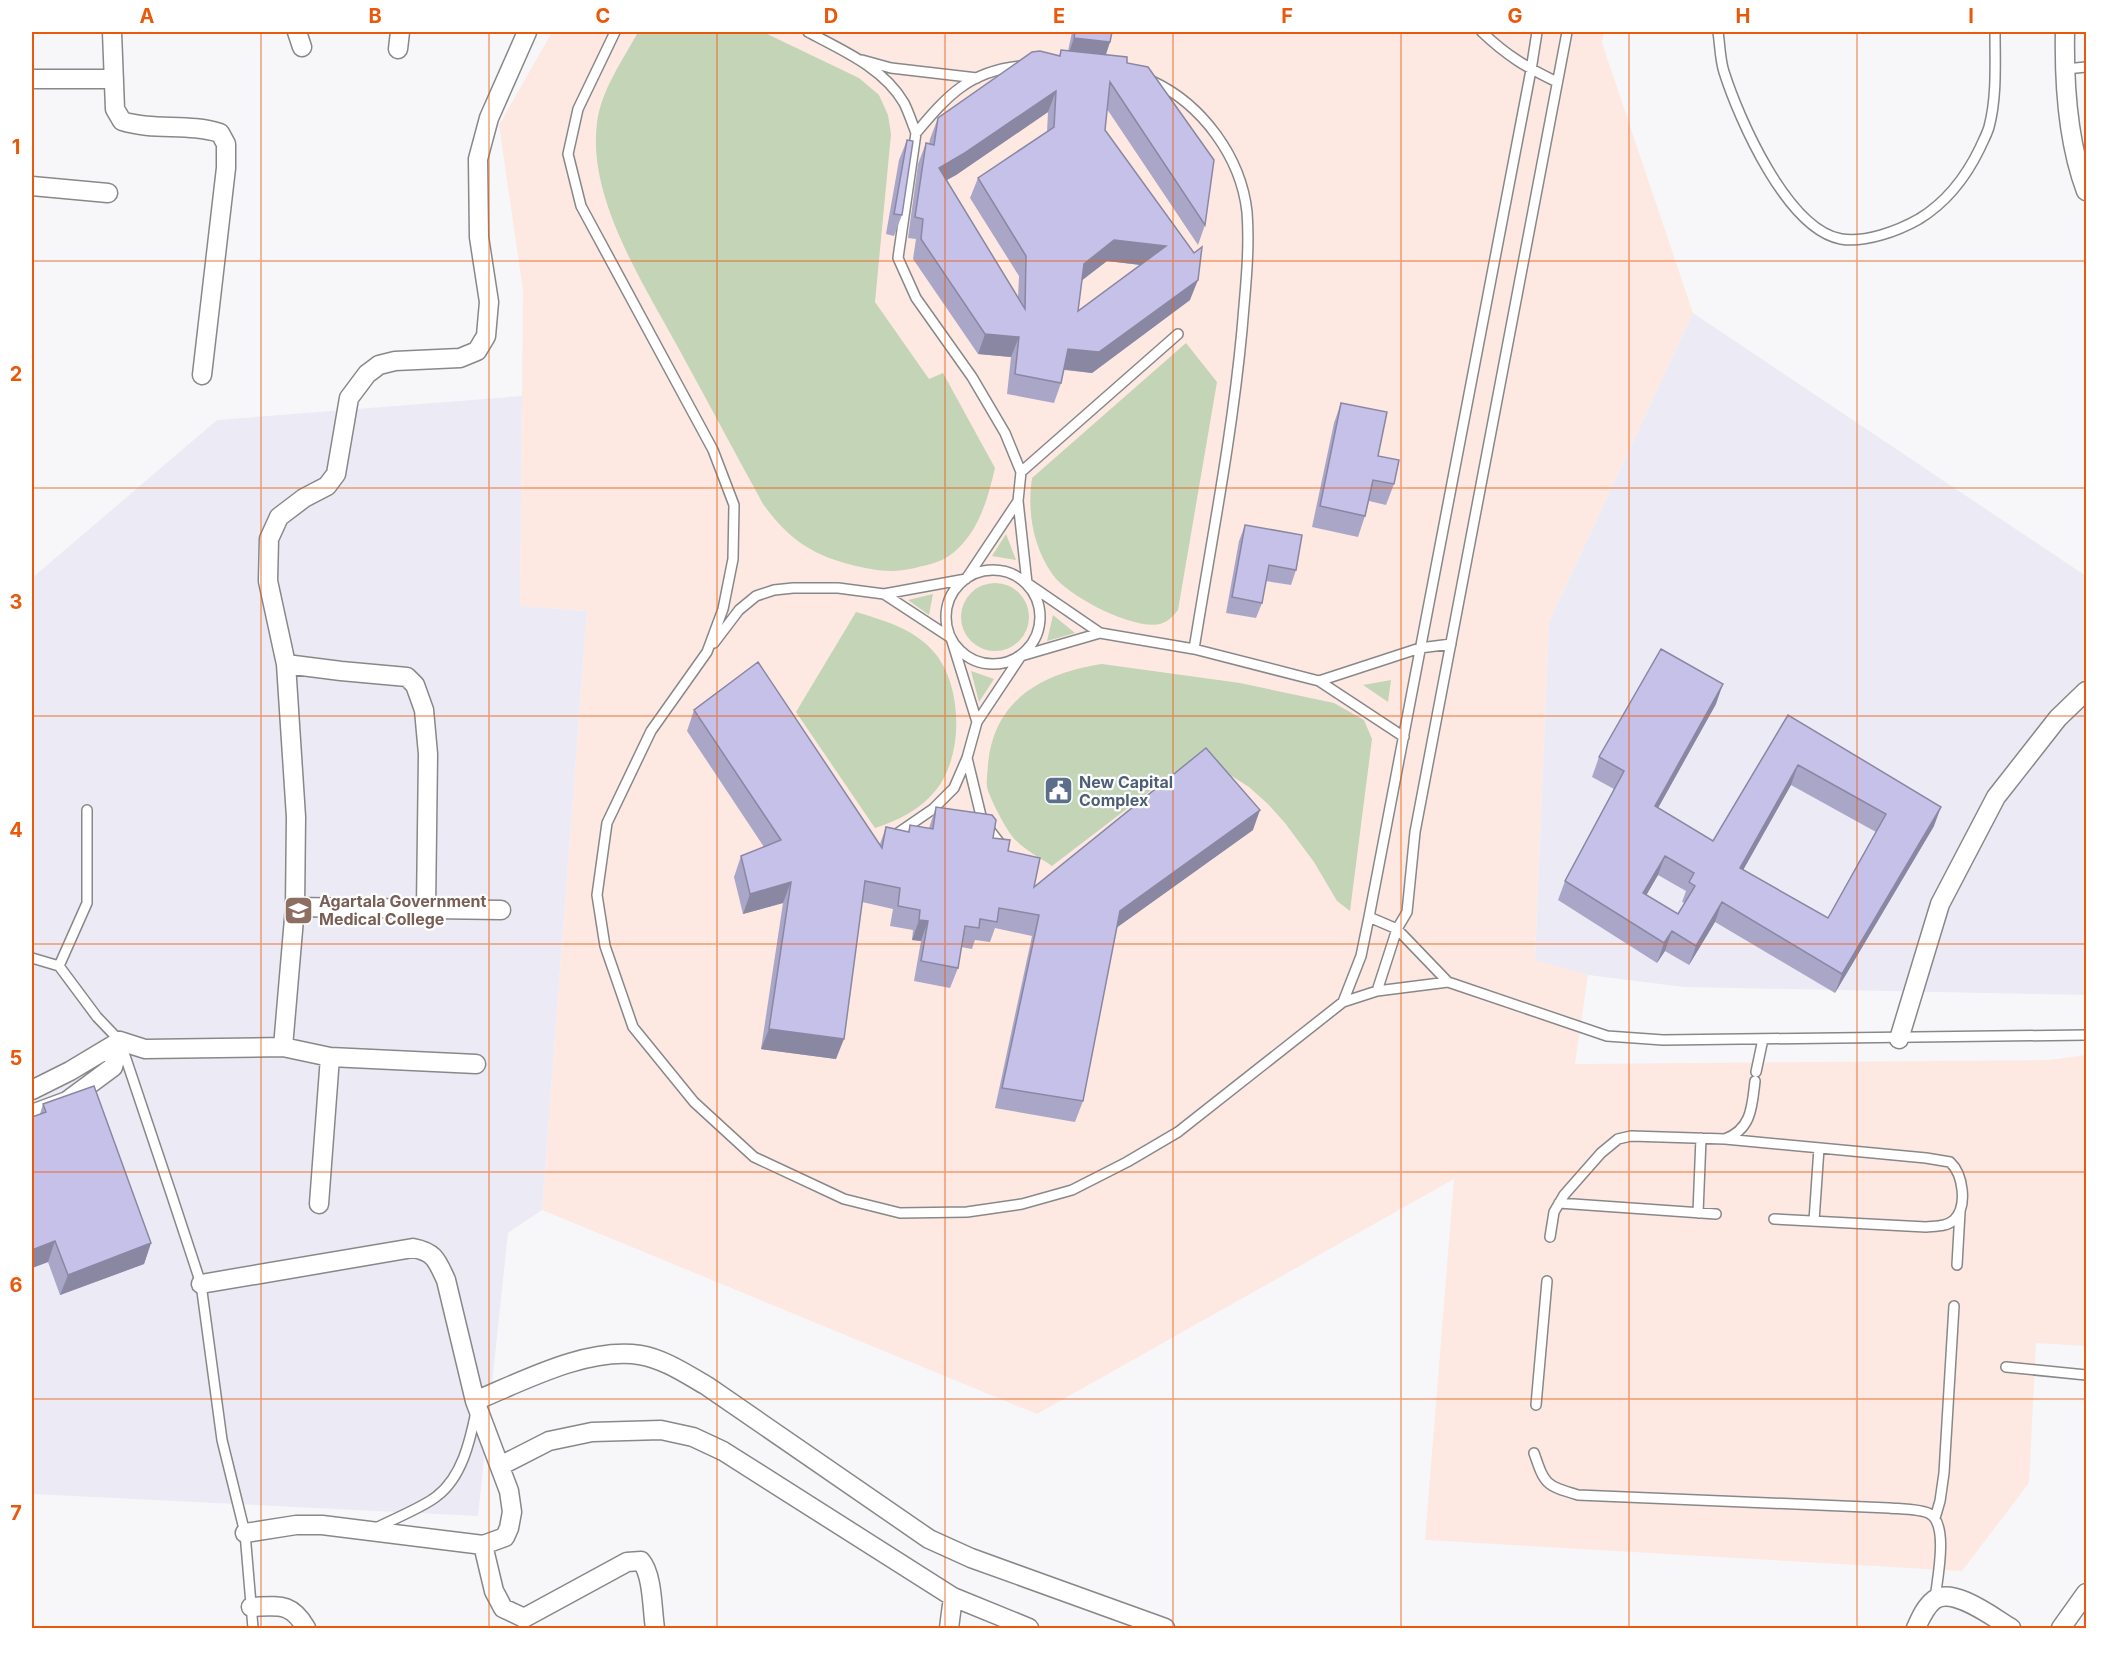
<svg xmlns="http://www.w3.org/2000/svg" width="2118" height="1660" font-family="Inter,sans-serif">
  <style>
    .commercial { fill: #fde9e2 }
    .built { fill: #ecebf5 }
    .green { fill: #c3d4b7 }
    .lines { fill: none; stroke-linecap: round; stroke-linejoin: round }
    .service-casing { stroke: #88888a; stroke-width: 12 }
    .minor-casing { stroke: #88888a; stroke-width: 21 }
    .service { stroke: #fff; stroke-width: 9 }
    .minor { stroke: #fff; stroke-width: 18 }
    .wall { fill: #a9a6c8; fill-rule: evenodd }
    .shaded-wall { fill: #8a87a3 }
    .building { fill: #c5c1e9; stroke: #8a87a3; stroke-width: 1.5; fill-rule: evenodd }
    .grid { fill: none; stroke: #e8590c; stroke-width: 1.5; stroke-opacity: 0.55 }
    .labels { text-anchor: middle; stroke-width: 4.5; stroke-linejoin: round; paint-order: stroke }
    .service-label { font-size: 16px; font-weight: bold; fill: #4e5e75; stroke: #fff; text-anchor: start }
    .education-label { font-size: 16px; font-weight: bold; fill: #785e54; stroke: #fff; text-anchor: start }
    .neatline { fill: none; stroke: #e8590c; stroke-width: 2 }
    .grid-label { font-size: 20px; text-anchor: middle; font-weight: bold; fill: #e8590c }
  </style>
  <rect width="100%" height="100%" fill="#f7f7fa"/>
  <!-- commercial -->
  <path class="commercial" d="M552 32H1604L1602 43 1693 313 1549 622 1535 959 1588 975 1575 1064 2049 1060 2086 1055V1346L2036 1343 2029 1483 1962 1571 1425 1540 1454 1179 1037 1414 542 1210 587 611 520 606 523 291 499 125Z"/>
  <!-- built -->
  <path class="built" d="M1693 313 2086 576V995L1684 987 1588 975 1535 960 1549 622Z
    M522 396 520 606 587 611 542 1210 508 1233 478 1516 32 1494V578L217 420Z"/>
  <!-- green -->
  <path class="green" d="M638 32H763L859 78 879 95 888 115 891 134 875 302 929 379 943 373 995 468C988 499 978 533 953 553 941 563 929 564 915 568 892 573 878 571 856 566 813 556 788 539 763 504 735 453 708 402 680 351 645 286 587 199 597 123 601 90 623 60 638 32Z
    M1186 343 1217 382 1178 610C1173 616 1168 622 1160 624 1133 630 1069 597 1053 575 1033 547 1027 512 1032 478Z
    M1006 534 1016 560 992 556Z
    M961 617a34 34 0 1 1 68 0a34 34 0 1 1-68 0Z
    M933 594 929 615 908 600Z
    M856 612C883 620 914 629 933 651 963 684 964 756 936 790 920 810 899 820 875 828L796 712Z
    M1053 615 1075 633 1047 641Z
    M1102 664 1240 683 1334 703 1364 720 1372 739 1350 911 1337 901 1314 862 1285 823 1268 804 1249 787 1219 768 1179 769 1052 866C1039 857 1022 849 1012 836 1005 827 989 797 987 787 986 779 988 771 988 764 994 699 1043 673 1102 664Z
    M971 671 994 679 979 702Z
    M1391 680 1388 702 1363 685Z"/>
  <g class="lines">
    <defs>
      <path id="service" d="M615 32 578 109 568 154 581 206 713 450 734 505 733 559 723 609 707 652 651 731 607 823 597 895 605 946 633 1027 694 1102 754 1157 844 1199 900 1213 967 1212 1022 1204 1072 1190 1127 1162 1178 1132 1343 1002 1377 991 1448 982
        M808 32C842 50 884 68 904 103 909 113 912 123 916 133 947 96 969 71 1021 66
        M1482 32C1506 55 1527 68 1557 82
        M1718 32C1720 45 1720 60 1724 72 1739 119 1787 229 1841 239 1865 243 1898 231 1919 219 1947 202 1966 177 1980 148 1983 141 1987 134 1989 127 1997 97 1995 63 1995 32
        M862 60 891 68 977 78
        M2066 69 2086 67
        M1152 81C1202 104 1241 157 1247 212 1250 251 1245 292 1242 330 1232 437 1211 543 1194 649
        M916 133 898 258 916 298 972 377 1005 433 1021 472
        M1018 501 1027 583 1100 633
        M946 617a47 47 0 1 1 94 0a47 47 0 1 1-94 0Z
        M884 594 951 638 977 722 967 758 954 788 933 809 898 833
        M714 643 739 610 756 596 774 590 793 588H838L884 594 966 579 1018 501 1021 472 1178 334
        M1319 681 1420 648 1451 644
        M977 722 1021 656 1100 633 1194 649 1319 681 1404 737
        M967 758 982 820 1002 846
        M1369 917 1397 929 1448 982 1607 1036 1663 1040 2086 1035
        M32 958 59 966 97 1017 120 1041 171 1193 201 1284 222 1440 245 1533 253 1628
        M59 966 87 903V810
        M1377 991 1397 929 1407 912 1415 832 1567 32
        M1343 1002 1361 956 1369 917 1531 70 1537 32
        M1756 1072 1763 1039
        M1725 1139 1926 1158 1950 1162C1963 1174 1968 1206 1954 1220 1946 1227 1936 1226 1926 1227L1774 1219
        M1559 1203 1716 1214
        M1698 1213 1701 1138
        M1814 1221 1819 1148
        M1550 1237 1554 1212 1564 1195 1601 1153 1618 1139 1631 1136 1725 1139C1752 1129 1752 1106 1755 1081
        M1957 1265 1960 1212
        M2006 1367 2086 1375
        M1536 1405 1547 1281
        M1534 1453C1545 1485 1545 1485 1578 1495L1889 1508C1899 1509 1922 1509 1930 1514 1949 1525 1937 1580 1935 1599
        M1935 1518 1940 1501 1944 1473 1954 1306
        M374 1529C391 1520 424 1507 437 1496 462 1477 470 1441 476 1412"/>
      <path id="minor" d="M112 32 115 109 122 121C154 131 188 123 220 133L226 144V168L202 375
        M297 32 302 47
        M2065 32C2064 83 2068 143 2086 191
        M398 49 400 32
        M32 79H114
        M32 186 108 193
        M286 664 268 581 269 539 279 517 304 498 327 486 336 474 349 398 367 374 379 365 395 361 460 358 477 351 486 336 489 302 479 237 478 159 489 118 527 32
        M295 907 501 910
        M1899 1039 1940 904 1996 797 2058 718 2086 691
        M283 1047 295 907 296 817 286 664 341 671 407 677 415 685 424 710 428 754 426 909
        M32 1090 70 1071 120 1041 145 1049 283 1047 330 1057 476 1064
        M32 1114 67 1101 113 1067 120 1041
        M319 1204 330 1057
        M201 1284 413 1248C435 1252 437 1261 446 1280L475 1401
        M500 1466 549 1441 592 1432 661 1430 693 1437 723 1451 953 1597 1029 1628
        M245 1533 296 1525H322L483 1545 505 1537 509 1528 512 1512 509 1491 475 1401C523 1381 587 1347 640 1355 664 1359 686 1374 707 1386L929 1539 971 1558 1165 1628
        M483 1545 494 1591 503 1608 524 1618 627 1562 641 1561C653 1575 652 1610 655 1628
        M251 1607C279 1606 291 1602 306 1628
        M949 1628 953 1597
        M1916 1628C1920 1619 1925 1607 1934 1600 1953 1586 1994 1618 2011 1628
        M2061 1628 2086 1593"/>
    </defs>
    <!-- service casing -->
    <use href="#service" class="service-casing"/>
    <!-- minor casing -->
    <use href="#minor" class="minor-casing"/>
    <!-- service -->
    <use href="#service" class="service"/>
    <!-- minor -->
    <use href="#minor" class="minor"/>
  </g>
  <!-- wall -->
  <path class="wall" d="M1072 32H1112L1110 42 1106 55 1127 63 1205 225 1198 245 1107 109 1105 130 1190 300 1092 373 1064 370 1061 383 1054 403 1007 394 1011 357 978 354 913 259 916 239 908 238 918 164 926 143 929 144 930 139 938 118 1059 56 1061 50 1068 51ZM1048 112 1047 132 978 178 970 198 1019 276 1018 298 946 180 956 175ZM1107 261 1141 265 1078 311 1082 280Z
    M907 140 902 215 894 236 886 234 899 160Z
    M1341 403 1378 456 1394 484 1386 505 1369 501 1365 516 1358 537 1312 527 1334 423Z
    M1245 525 1296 570 1291 585 1266 581 1262 603 1256 618 1226 613 1239 541Z
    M1716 704 1658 808 1713 841 1788 715 1934 826 1835 993 1715 922 1689 965 1665 951 1657 963 1558 900 1565 881 1614 789 1592 777 1599 757ZM1791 785 1876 832 1828 918 1743 870ZM1658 875 1686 891 1682 902 1685 903 1678 914 1646 895Z
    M694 710 880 844 886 827 908 832 910 825 929 828 936 807 993 838 1008 851 1034 887 1253 830 1116 928 1083 1101 1075 1122 995 1108 1032 936 995 928 990 942 975 940 972 949 961 947 958 968 950 988 914 981 921 941 912 940 913 930 890 926 893 909 862 902 836 1059 761 1049 783 903 743 914 734 877 741 856 764 847 687 731Z
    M43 1104 151 1243 144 1264 60 1295 48 1262 32 1268V1117L40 1114Z"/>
  <!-- shaded-wall -->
  <path class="shaded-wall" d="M1074 38 1110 42 1103 62 1067 58Z
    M1056 91 1048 112 956 175 931 189 939 168Z
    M1114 240 1166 246 1158 267 1107 261 1076 285 1084 264Z
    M1198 280 1190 300 1092 373 1061 369 1068 349Z
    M985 334 1019 337 1011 357 978 354Z
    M1723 684 1716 704 1648 826 1655 806Z
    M1798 765 1791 785 1733 888 1740 868Z
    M1941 807 1934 826 1835 993 1842 974Z
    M1260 810 1253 830 1112 931 1120 911Z
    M1665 856 1658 875 1636 913 1643 893Z
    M791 882 783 903 743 914 750 894Z
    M1722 902 1715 922 1689 965 1696 946Z
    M919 920 928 921 921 941 912 940Z
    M1672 931 1665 951 1657 963 1664 943Z
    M769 1029 844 1039 836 1059 761 1049Z
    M55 1241 48 1262 32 1268V1250Z
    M151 1243 144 1264 60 1295 68 1275Z"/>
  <!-- building -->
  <path class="building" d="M1075 32H1112L1110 42 1074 38Z
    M1061 50 1127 57V63L1148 67 1214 160 1205 225 1110 82 1105 130 1194 253 1202 247 1198 280 1099 352 1068 349 1061 383 1015 374 1019 337 985 334 921 239 923 219 915 217 926 143 934 145 938 118 1032 52 1040 51 1060 56ZM1056 91 1054 127 978 178 1026 256 1025 309 939 168 963 154ZM1114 240 1166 246 1078 311 1084 264Z
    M907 140 913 141 902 215 894 214Z
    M1341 403 1387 412 1378 456 1399 460 1394 484 1373 480 1365 516 1320 506Z
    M1245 525 1302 535 1296 570 1269 565 1262 603 1232 597Z
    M1661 649 1723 684 1655 806 1713 841 1788 715 1941 807 1842 974 1722 902 1696 946 1672 931 1664 943 1565 881 1624 771 1599 757ZM1798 765 1886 814 1828 918 1740 868ZM1665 856 1694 873 1689 882 1695 886 1678 914 1643 893Z
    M758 662 882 848 886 827 909 832 910 825 933 829 936 807 992 815 996 820 993 838 1010 840 1008 851 1040 858 1034 887 1206 748 1260 810 1120 911 1083 1101 1002 1088 1039 915 999 908 997 922 980 919 979 928 965 926 958 968 921 961 928 921 919 920 920 910 898 906 900 888 865 881 844 1039 769 1029 791 882 750 894 741 856 781 840 694 710Z
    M94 1086 151 1243 68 1275 55 1241 32 1250V1117L46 1112 43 1104Z"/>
  <!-- grid -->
  <path class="grid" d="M261 32V1628M489 32V1628M717 32V1628M945 32V1628M1173 32V1628M1401 32V1628M1629 32V1628M1857 32V1628M32 261H2086M32 488H2086M32 716H2086M32 944H2086M32 1172H2086M32 1399H2086"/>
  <!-- icons -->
  <defs>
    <symbol id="civic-square" viewBox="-11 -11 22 22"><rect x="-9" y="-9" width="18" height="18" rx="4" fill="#5c6f8a" stroke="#fff"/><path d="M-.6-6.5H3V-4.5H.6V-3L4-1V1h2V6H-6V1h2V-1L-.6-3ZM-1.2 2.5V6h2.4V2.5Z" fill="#fff"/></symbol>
    <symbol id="university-square" viewBox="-11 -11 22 22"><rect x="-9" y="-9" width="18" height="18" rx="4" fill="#8d6e63" stroke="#fff"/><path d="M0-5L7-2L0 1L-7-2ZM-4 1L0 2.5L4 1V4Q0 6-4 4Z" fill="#fff"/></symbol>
  </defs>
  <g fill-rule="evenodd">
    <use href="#civic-square" x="1042" y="774" width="33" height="33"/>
    <use href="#university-square" x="282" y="894" width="33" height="33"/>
  </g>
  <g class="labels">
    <!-- service labels -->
    <g class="service-label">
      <text x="1079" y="788">New Capital<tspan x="1079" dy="18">Complex</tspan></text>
    </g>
    <!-- education labels -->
    <g class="education-label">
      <text x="319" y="907">Agartala Government<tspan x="319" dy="18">Medical College</tspan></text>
    </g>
  </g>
  <!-- border -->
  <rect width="2118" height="1660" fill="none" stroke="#ffffff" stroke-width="66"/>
  <rect x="33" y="33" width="2052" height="1594" class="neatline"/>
  <g class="grid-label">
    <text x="147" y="23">A</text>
    <text x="375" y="23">B</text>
    <text x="603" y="23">C</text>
    <text x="831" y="23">D</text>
    <text x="1059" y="23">E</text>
    <text x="1287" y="23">F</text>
    <text x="1515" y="23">G</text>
    <text x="1743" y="23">H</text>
    <text x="1971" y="23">I</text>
    <text x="16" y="154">1</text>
    <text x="16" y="381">2</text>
    <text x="16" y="609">3</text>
    <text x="16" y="837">4</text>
    <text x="16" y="1065">5</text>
    <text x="16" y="1292">6</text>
    <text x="16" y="1520">7</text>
  </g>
</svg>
